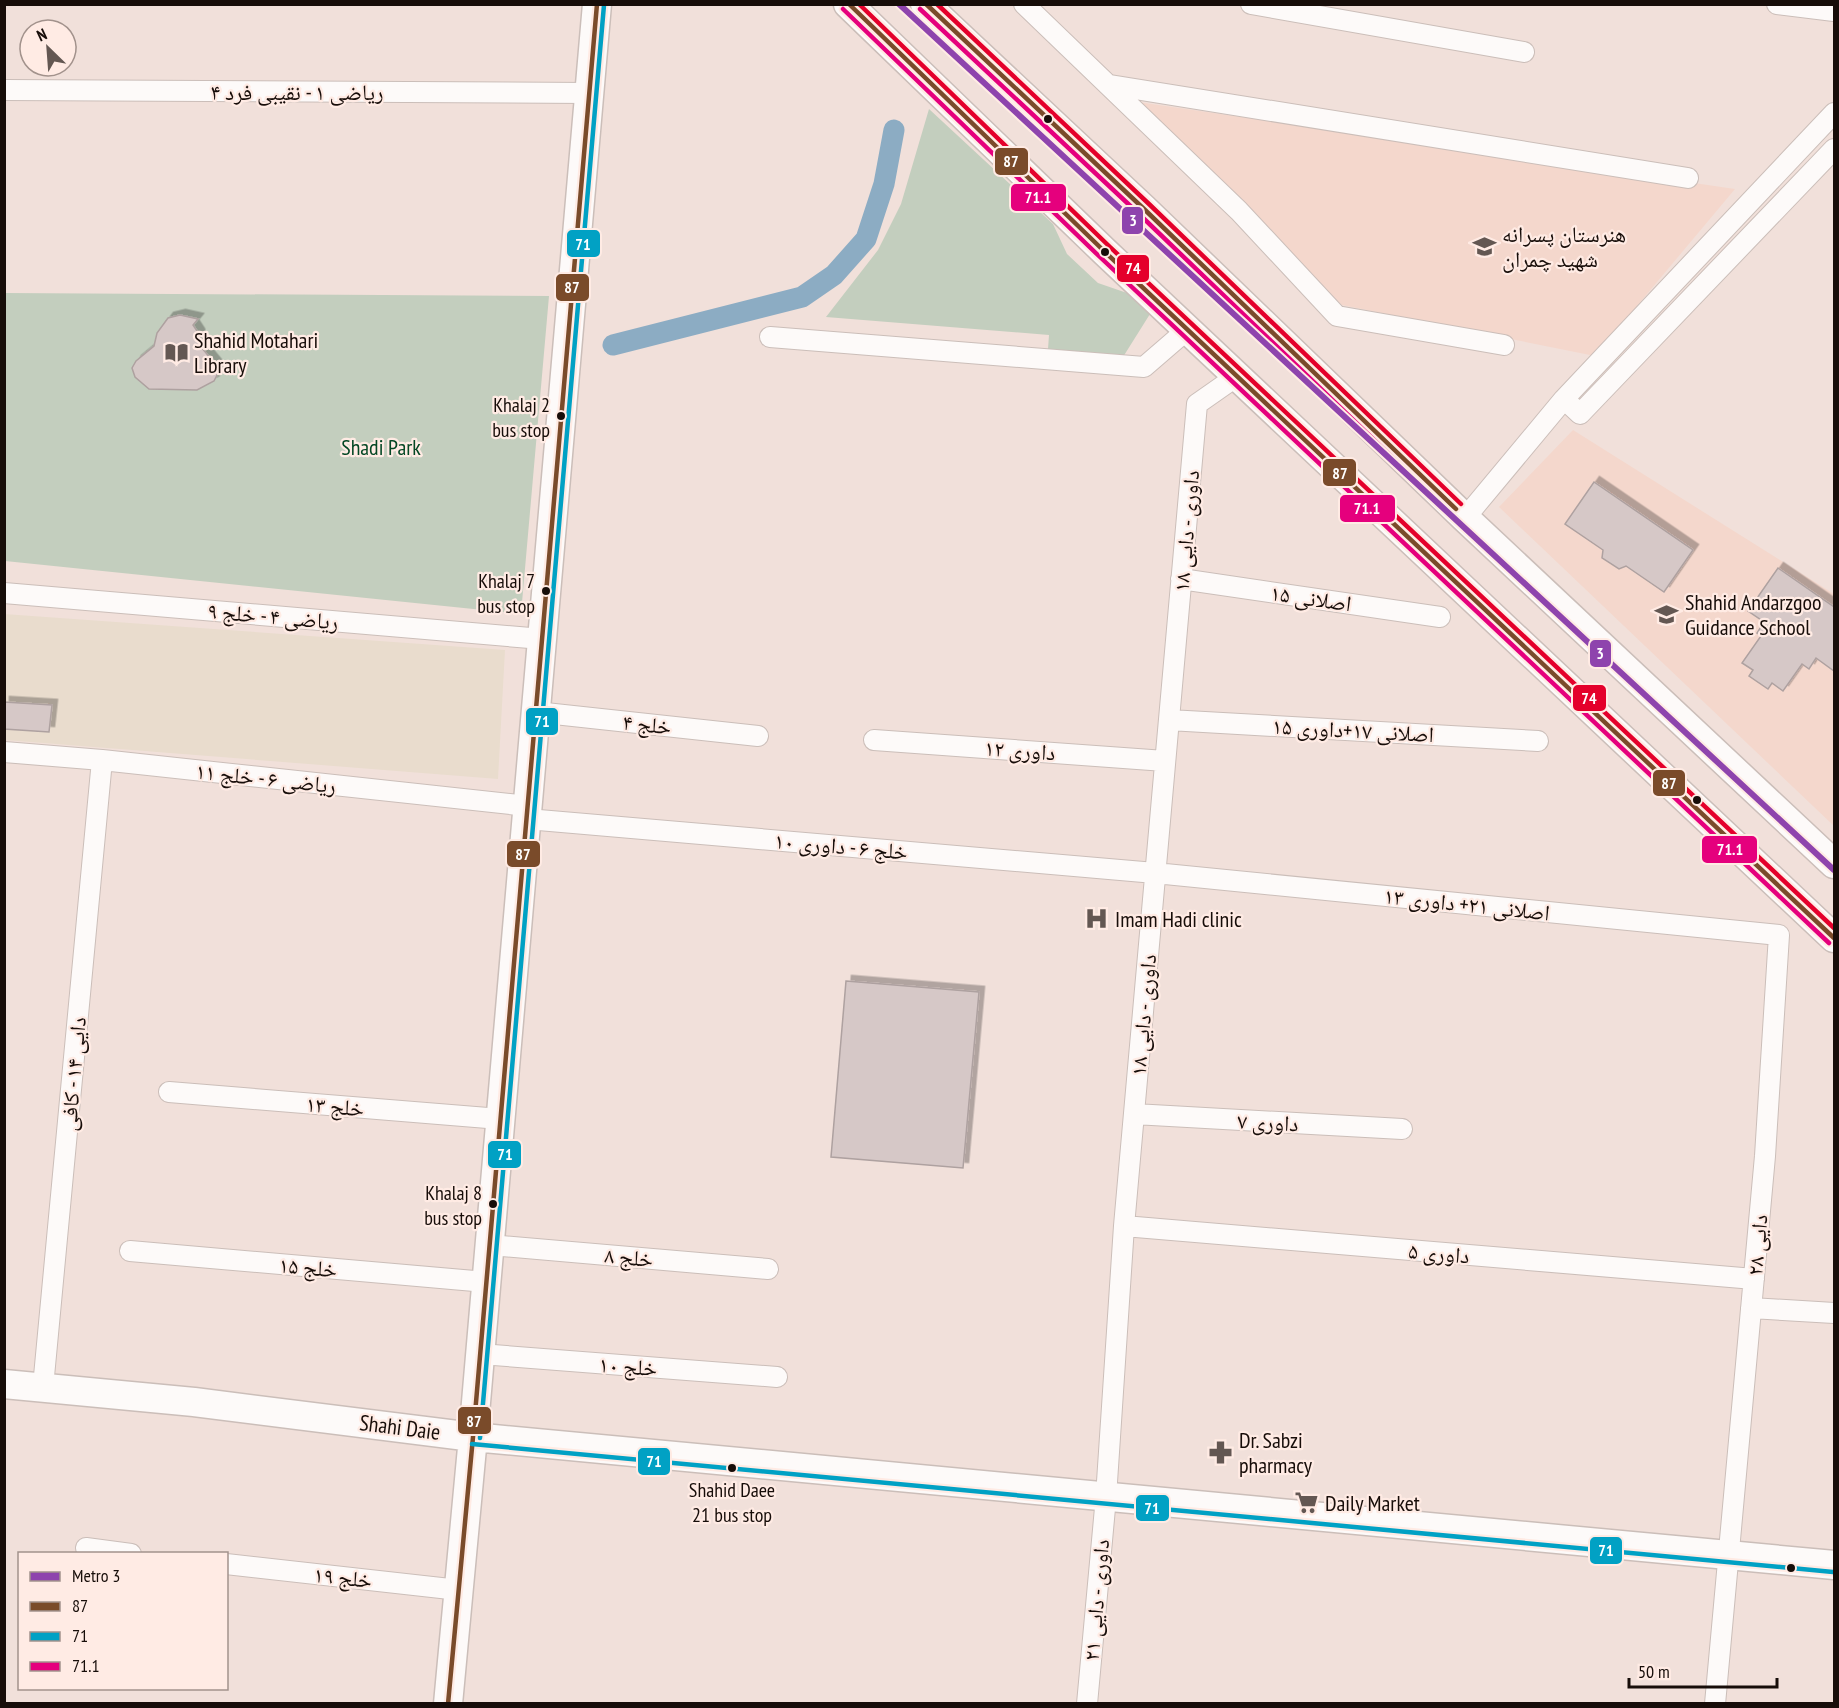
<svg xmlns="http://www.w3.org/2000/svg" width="1839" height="1708" font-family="'PT Sans Narrow','Noto Naskh Arabic',sans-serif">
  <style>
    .commercial { fill: #e9dccd }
    .built { fill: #f4d7cc }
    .green { fill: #c3cebe }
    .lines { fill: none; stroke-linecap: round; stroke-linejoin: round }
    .canal { stroke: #8cacc3; stroke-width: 21 }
    .building { fill: #d6c8c7; stroke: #aea1a0; stroke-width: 1.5; filter: url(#shadow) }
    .street-casing { stroke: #cbbeb9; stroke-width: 22 }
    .secondary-casing { stroke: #cbbeb9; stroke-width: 31 }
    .street { stroke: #fdfaf9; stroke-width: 20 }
    .secondary { stroke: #fdfaf9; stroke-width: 28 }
    .bus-1-casing { stroke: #ffebe4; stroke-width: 9 }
    .bus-2-casing { stroke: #ffebe4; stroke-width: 9 }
    .bus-3-casing { stroke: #ffebe4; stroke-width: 9 }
    .bus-4-casing { stroke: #ffebe4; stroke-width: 9 }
    .bus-1 { stroke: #7a4b2a; stroke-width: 4.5 }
    .bus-2 { stroke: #01a1c4; stroke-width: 4.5 }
    .bus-3 { stroke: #e5007d; stroke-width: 4.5 }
    .bus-4 { stroke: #e4002b; stroke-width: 4.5 }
    .metro-1-casing { stroke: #ffebe4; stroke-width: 10 }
    .metro-1 { stroke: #8e44ad; stroke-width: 6 }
    .bus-dot { fill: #170d09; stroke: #ffebe4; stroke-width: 2 }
    .labels { text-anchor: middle; stroke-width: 4.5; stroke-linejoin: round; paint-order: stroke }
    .bus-label { font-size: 20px; fill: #170d09; stroke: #ffebe4; text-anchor: end }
    .street-label { font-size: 22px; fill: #170d09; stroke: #ffebe4 }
    .poi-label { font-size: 22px; fill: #170d09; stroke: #ffebe4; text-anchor: start }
    .park-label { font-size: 22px; fill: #044724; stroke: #ffebe4 }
    .line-badge { stroke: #ffebe4; stroke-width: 2 }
    .badge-label { font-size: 16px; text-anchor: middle; font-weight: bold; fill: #fff }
  </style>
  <defs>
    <filter id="shadow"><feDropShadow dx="5.5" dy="-5.5" stdDeviation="0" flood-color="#0004"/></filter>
  </defs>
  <rect width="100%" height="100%" fill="#f1e0da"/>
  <!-- commercial -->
  <path class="commercial" d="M4 614 505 650 498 779 5 740Z"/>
  <!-- built -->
  <path class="built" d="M1124 100 1735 189 1595 356 1342 305Z
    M1573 430 1834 594V826L1499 507Z"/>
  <!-- green -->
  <path class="green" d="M929 109 1053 224 1067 254 1098 283 1127 293 1150 314 1123 357 1048 349 1049 335 826 317 878 250 901 204Z
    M5 293 549 296 521 614 5 561Z"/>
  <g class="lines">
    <!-- canal -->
    <path class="canal" d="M613 345 802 297 834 275 866 239 884 184 894 130"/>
  </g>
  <!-- building -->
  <path class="building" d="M180 315 198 319 193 325 199 334 201 347 216 365 218 373 214 381 197 390 149 389 135 377 132 368 136 361 154 346 157 333 168 318Z
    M1594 482 1693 550 1664 592 1626 566 1619 569 1602 558 1603 550 1565 524Z
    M1778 568 1834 607V671L1816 658 1809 669 1802 664 1783 691 1772 683 1768 689 1749 676 1753 670 1742 663 1761 636 1757 633 1764 622 1748 611Z
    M4 702 52 705 49 732 4 729Z
    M846 981 979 992 963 1168 831 1157Z"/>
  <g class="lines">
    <defs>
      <path id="street" d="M1024 4 1239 211 1337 316 1504 345
        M1251 4 1524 52
        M1777 4 1834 11
        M1110 85 1688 178
        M4 90 589 93
        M770 337 1144 367 1188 329
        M1564 399 1580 414 1834 149
        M1465 518 1564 399 1834 113
        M1181 579 1440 617
        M4 593 542 639
        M536 712 758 736
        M1169 720 1538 741
        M874 740 1165 761
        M4 752 102 760 528 806
        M527 819 1155 873 1779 935 1765 1156 1715 1704
        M169 1092 500 1119
        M1134 1114 1402 1129
        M1124 1226 1754 1279
        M490 1245 768 1269
        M130 1251 486 1282
        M1751 1308 1834 1313
        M480 1354 777 1377
        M43 1387 102 760
        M86 1548 131 1554
        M226 1564 459 1590
        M1087 1704 1106 1497 1124 1226 1197 404 1237 376"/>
      <path id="secondary" d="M848 4 1105 252 1834 938
        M925 4 1144 209 1465 518 1834 864
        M4 1384 194 1402 473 1437 1834 1565
        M448 1704 473 1437 597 4"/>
    </defs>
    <!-- street casing -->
    <use href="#street" class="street-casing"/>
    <!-- secondary casing -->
    <use href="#secondary" class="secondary-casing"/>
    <!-- street -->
    <use href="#street" class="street"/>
    <!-- secondary -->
    <use href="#secondary" class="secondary"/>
    <defs>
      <path id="bus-1" d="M849 4 1105 252 1834 938
        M926 4 1144 209 1456 509
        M448 1704 473 1437 597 4"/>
      <path id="bus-2" d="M480 1438 604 5
        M472 1444 1833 1572"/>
      <path id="bus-3" d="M843 9 1100 257 1829 943
        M920 9 1139 214 1451 514"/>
      <path id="bus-4" d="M859 4 1110 247 1834 928
        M937 4 1149 204 1461 504"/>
    </defs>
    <!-- bus-1 casing -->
    <use href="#bus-1" class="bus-1-casing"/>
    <!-- bus-2 casing -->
    <use href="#bus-2" class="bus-2-casing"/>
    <!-- bus-3 casing -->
    <use href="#bus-3" class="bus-3-casing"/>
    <!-- bus-4 casing -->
    <use href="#bus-4" class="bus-4-casing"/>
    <!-- bus-1 -->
    <use href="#bus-1" class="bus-1"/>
    <!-- bus-2 -->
    <use href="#bus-2" class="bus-2"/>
    <!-- bus-3 -->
    <use href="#bus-3" class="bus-3"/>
    <!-- bus-4 -->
    <use href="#bus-4" class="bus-4"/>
    <defs>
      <path id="metro-1" d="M899 4 1834 870"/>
    </defs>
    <!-- metro-1 casing -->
    <use href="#metro-1" class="metro-1-casing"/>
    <!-- metro-1 -->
    <use href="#metro-1" class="metro-1"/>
  </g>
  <!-- icons -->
  <defs>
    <symbol id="school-bare" viewBox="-9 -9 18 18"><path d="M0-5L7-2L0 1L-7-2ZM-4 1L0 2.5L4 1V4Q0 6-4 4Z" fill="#635752" stroke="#ffebe4" stroke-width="2.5" paint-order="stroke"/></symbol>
    <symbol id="library-bare" viewBox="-9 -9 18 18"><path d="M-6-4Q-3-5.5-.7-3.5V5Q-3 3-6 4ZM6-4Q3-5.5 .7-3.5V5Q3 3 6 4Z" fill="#635752" stroke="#ffebe4" stroke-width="2.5" paint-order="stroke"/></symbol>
    <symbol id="hospital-bare" viewBox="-9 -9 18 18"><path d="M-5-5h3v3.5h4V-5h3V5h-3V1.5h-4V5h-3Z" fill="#635752" stroke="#ffebe4" stroke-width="2.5" paint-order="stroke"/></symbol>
    <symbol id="pharmacy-bare" viewBox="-9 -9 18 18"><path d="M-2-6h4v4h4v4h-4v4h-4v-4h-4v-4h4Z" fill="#635752" stroke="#ffebe4" stroke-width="2.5" paint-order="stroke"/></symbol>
    <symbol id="supermarket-bare" viewBox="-9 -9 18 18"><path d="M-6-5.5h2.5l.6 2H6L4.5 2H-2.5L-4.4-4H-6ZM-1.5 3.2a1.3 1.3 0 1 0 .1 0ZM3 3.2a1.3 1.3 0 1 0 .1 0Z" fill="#635752" stroke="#ffebe4" stroke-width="2.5" paint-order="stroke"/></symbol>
  </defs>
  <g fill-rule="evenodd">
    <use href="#school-bare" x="1468" y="230" width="33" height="33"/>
    <use href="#library-bare" x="160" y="336" width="33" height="33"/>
    <use href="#school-bare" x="1650" y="598" width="33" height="33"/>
    <use href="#hospital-bare" x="1080" y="902" width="33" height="33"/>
    <use href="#pharmacy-bare" x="1204" y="1436" width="33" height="33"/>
    <use href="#supermarket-bare" x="1290" y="1486" width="33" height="33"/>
  </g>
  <!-- markers -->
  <g class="bus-dot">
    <circle cx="1048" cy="119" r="5"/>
    <circle cx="1105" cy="252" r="5"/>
    <circle cx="561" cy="416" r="5"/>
    <circle cx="546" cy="591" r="5"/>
    <circle cx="1697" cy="800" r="5"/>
    <circle cx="493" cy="1204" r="5"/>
    <circle cx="732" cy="1468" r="5"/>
    <circle cx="1791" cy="1568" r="5"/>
  </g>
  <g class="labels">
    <!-- bus labels -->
    <g class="bus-label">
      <text x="550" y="412">Khalaj 2<tspan x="550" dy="25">bus stop</tspan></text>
      <text x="535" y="588">Khalaj 7<tspan x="535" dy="25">bus stop</tspan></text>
      <text x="482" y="1200">Khalaj 8<tspan x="482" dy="25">bus stop</tspan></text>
      <text x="732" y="1497" text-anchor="middle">Shahid Daee<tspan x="732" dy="25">21 bus stop</tspan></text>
    </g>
    <!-- street labels -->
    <g class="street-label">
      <text x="297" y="100">ریاضی ۱ - نقیبی فرد ۴</text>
      <text transform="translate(1186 531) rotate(-85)" y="8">داوری - دایی ۱۸</text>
      <text transform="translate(1311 598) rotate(8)" y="8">اصلانی ۱۵</text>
      <text transform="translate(273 616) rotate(5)" y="8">ریاضی ۴ - خلج ۹</text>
      <text transform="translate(647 724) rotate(6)" y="8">خلج ۴</text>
      <text transform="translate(1353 730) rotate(3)" y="8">اصلانی ۱۷+داوری ۱۵</text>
      <text transform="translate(1020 750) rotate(4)" y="8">داوری ۱۲</text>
      <text transform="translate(266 778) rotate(6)" y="8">ریاضی ۶ - خلج ۱۱</text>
      <text transform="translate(841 846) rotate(5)" y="8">خلج ۶ - داوری ۱۰</text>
      <text transform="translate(1467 904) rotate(6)" y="8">اصلانی ۲۱+ داوری ۱۳</text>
      <text transform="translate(1143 1015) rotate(-85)" y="8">داوری - دایی ۱۸</text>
      <text transform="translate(73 1074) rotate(-85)" y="8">دایی ۱۴ - کافی</text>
      <text transform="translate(335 1106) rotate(5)" y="8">خلج ۱۳</text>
      <text transform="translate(1268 1122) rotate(3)" y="8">داوری ۷</text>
      <text transform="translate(1757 1245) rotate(-85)" y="8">دایی ۲۸</text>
      <text transform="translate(1439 1253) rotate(5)" y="8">داوری ۵</text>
      <text transform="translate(629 1257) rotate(5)" y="8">خلج ۸</text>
      <text transform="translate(308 1267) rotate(5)" y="8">خلج ۱۵</text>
      <text transform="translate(628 1366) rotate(4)" y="8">خلج ۱۰</text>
      <text transform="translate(400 1427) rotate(7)" y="8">Shahi Daie</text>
      <text transform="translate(343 1577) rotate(6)" y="8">خلج ۱۹</text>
      <text transform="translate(1096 1600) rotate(-85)" y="8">داوری - دایی ۲۱</text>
    </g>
    <!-- poi labels -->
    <g class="poi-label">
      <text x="1502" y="242">هنرستان پسرانه<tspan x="1502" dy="25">شهید چمران</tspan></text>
      <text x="194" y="348">Shahid Motahari<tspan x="194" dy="25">Library</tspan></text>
      <text x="1685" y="610">Shahid Andarzgoo<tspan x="1685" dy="25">Guidance School</tspan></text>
      <text x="1115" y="927">Imam Hadi clinic</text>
      <text x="1239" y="1448">Dr. Sabzi<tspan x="1239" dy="25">pharmacy</tspan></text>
      <text x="1325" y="1511">Daily Market</text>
    </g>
    <!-- park labels -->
    <g class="park-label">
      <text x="381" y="455">Shadi Park</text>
    </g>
  </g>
  <g class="line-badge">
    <rect x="994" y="147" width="35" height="29" rx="6" fill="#7a4b2a"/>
    <rect x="1010" y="183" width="57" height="29" rx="6" fill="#e5007d"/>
    <rect x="1121" y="206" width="23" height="29" rx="6" fill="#8e44ad"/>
    <rect x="566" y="229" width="35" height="29" rx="6" fill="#01a1c4"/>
    <rect x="1116" y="254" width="34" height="29" rx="6" fill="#e4002b"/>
    <rect x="555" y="273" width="35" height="29" rx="6" fill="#7a4b2a"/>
    <rect x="1322" y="458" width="35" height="29" rx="6" fill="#7a4b2a"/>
    <rect x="1339" y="494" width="57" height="29" rx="6" fill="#e5007d"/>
    <rect x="1589" y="639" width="23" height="29" rx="6" fill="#8e44ad"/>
    <rect x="1572" y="684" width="35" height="28" rx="6" fill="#e4002b"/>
    <rect x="525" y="707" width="34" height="29" rx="6" fill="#01a1c4"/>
    <rect x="1652" y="769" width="34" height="28" rx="6" fill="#7a4b2a"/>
    <rect x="1701" y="835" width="57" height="29" rx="6" fill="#e5007d"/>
    <rect x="506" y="840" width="35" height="28" rx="6" fill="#7a4b2a"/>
    <rect x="487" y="1140" width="35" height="29" rx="6" fill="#01a1c4"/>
    <rect x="457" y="1406" width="35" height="29" rx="6" fill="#7a4b2a"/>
    <rect x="637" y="1447" width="34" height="29" rx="6" fill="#01a1c4"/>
    <rect x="1135" y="1494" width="35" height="28" rx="6" fill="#01a1c4"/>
    <rect x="1589" y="1536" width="34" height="29" rx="6" fill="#01a1c4"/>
  </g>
  <g class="badge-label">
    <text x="1011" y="167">87</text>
    <text x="1038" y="203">71.1</text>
    <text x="1133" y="226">3</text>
    <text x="583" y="250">71</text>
    <text x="1133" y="274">74</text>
    <text x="572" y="293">87</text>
    <text x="1340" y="479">87</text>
    <text x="1367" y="514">71.1</text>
    <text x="1600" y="659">3</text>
    <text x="1589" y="704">74</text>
    <text x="542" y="727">71</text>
    <text x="1669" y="789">87</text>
    <text x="1730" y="855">71.1</text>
    <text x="523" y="860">87</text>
    <text x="505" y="1160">71</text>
    <text x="474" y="1427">87</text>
    <text x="654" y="1467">71</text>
    <text x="1152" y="1514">71</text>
    <text x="1606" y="1556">71</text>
  </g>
  <!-- border -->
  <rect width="1839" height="1708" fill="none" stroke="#170d09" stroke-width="12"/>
  <!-- legend -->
  <rect x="18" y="1552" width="210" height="138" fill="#ffebe4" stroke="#a2928c" stroke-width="1.5"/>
  <rect x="30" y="1572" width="30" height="9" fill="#8e44ad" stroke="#a2928c" stroke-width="1.5"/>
  <text x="72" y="1582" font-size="18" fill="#170d09">Metro 3</text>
  <rect x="30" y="1602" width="30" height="9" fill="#7a4b2a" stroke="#a2928c" stroke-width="1.5"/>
  <text x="72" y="1612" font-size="18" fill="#170d09">87</text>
  <rect x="30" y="1632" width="30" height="9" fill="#01a1c4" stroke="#a2928c" stroke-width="1.5"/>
  <text x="72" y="1642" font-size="18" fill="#170d09">71</text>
  <rect x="30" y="1662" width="30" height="9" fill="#e5007d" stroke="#a2928c" stroke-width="1.5"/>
  <text x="72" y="1672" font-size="18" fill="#170d09">71.1</text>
  <!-- north arrow -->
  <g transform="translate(48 48) rotate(335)"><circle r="28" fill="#ffebe4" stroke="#a2928c" stroke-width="1.5"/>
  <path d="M0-4.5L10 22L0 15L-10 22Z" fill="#635752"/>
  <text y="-9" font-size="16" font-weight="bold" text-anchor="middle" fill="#170d09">N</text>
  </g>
  <!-- scale -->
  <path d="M1629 1678v9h148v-9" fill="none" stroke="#170d09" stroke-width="3"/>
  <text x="1638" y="1678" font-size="18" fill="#170d09" stroke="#ffebe4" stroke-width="4.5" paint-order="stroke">50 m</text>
</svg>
